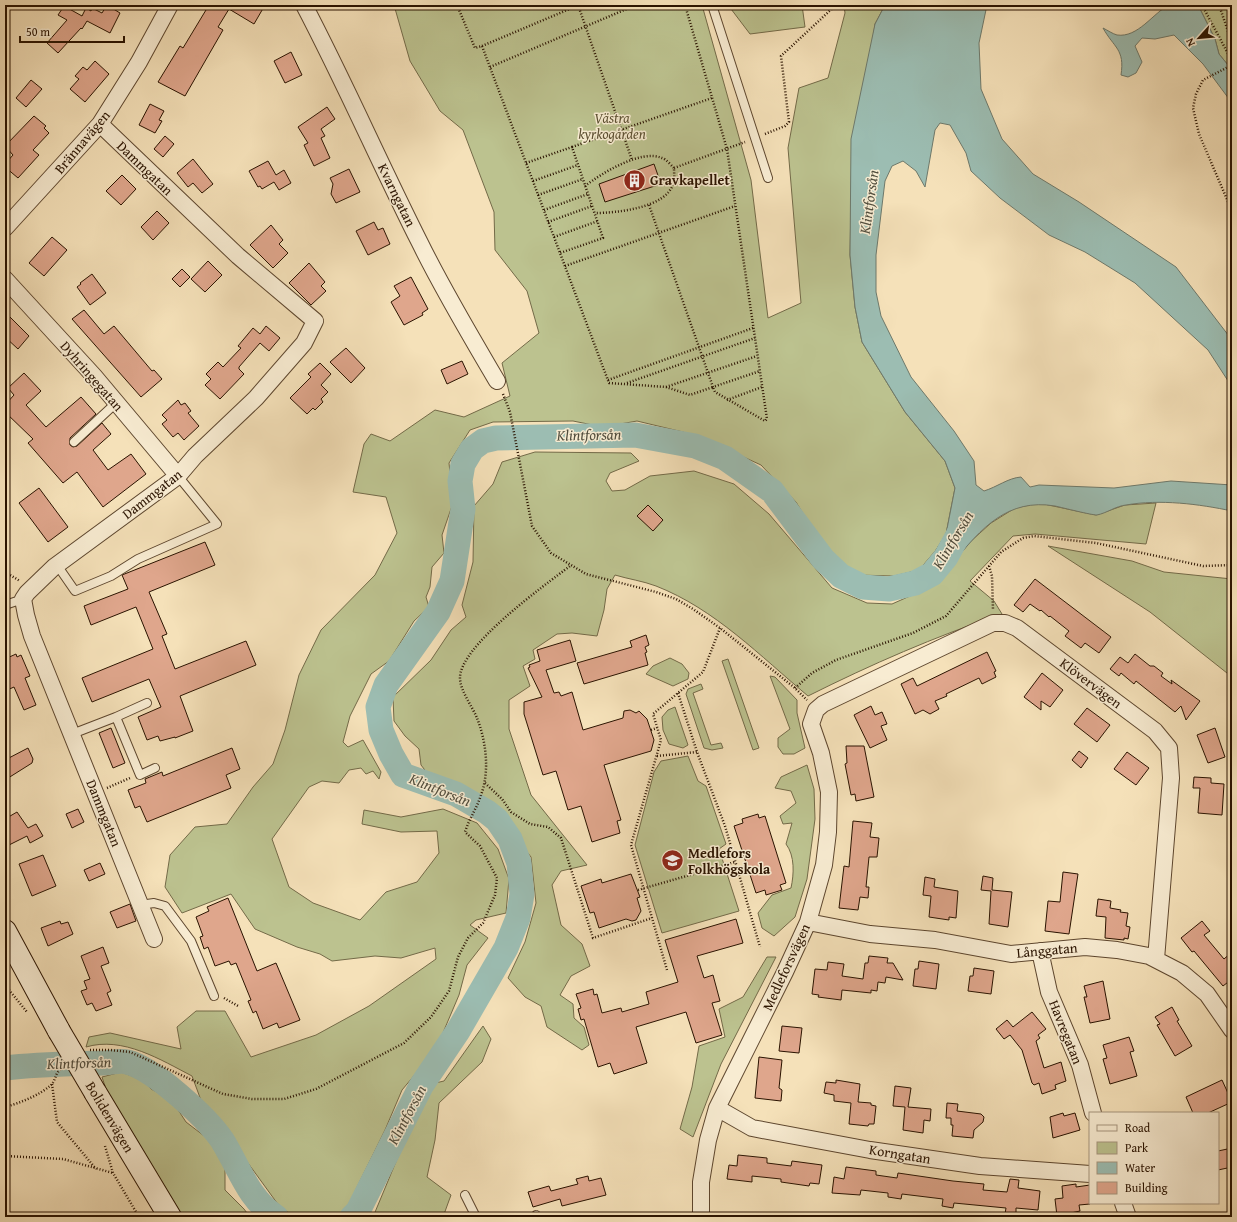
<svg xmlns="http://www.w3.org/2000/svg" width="1237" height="1222" font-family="'Gentium Book Plus',serif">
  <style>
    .green { fill: #bcc28f; stroke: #736a48 }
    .water { fill: #9cbdb2; stroke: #6e796b }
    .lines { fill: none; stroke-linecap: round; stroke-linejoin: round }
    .river { stroke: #9cbdb2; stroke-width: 25 }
    .building { fill: #dfa68c; stroke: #2a1300 }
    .lane-casing { stroke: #5d462e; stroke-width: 10 }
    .street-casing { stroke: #5d462e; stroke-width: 18 }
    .secondary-casing { stroke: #2a1300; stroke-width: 24 }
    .path { stroke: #2a1300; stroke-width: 2.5; stroke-dasharray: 1 2; stroke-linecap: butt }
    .lane { stroke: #f8ecd2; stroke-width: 8 }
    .street { stroke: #f8ecd2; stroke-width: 16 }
    .secondary { stroke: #f8ecd2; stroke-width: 22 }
    .secondary-bridge-casing { stroke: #2a1300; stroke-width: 24; stroke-linecap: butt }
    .secondary-bridge { stroke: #f8ecd2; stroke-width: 22 }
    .labels { text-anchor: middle; stroke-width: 3; stroke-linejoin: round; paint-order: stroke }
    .park-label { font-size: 14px; font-style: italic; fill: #5d5032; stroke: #f8ecd2 }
    .street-label { font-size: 14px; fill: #2a1300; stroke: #f8ecd2 }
    .poi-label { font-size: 14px; font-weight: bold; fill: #2a1300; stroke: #f8ecd2; text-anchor: start }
    .water-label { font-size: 15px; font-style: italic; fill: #524e3e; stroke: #f8ecd2 }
  </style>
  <rect width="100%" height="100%" fill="#f5e1b9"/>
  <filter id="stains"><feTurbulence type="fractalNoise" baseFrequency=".005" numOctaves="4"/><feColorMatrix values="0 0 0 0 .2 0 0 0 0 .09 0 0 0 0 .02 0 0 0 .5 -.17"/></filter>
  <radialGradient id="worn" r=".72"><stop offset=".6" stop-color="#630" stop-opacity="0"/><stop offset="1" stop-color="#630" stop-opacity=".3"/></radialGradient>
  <!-- green -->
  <path class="green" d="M394 5H702L751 180 768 318 801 303 788 148 799 88 828 78 845 13 844 5H885L875 24 851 202 850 255 855 307 862 342 905 412 945 461 955 488 946 534 936 550 919 570 894 576 857 575 823 546 796 502 761 465 724 448 683 432 637 421 603 427 573 421 493 422 470 430 449 463 453 503 442 535 444 553 432 567 430 587 426 597 429 607 414 621 389 661 371 674 350 716 343 742 348 747 363 740 381 772 379 779 373 771 366 774 361 768 349 770 339 783 322 781 309 787 272 839 289 887 313 903 360 920 386 892 417 882 439 853 437 831 401 832 362 824 364 810 401 817 443 809 477 823 498 849 509 879 506 913 476 920 470 925 488 938 467 965 459 995 442 1035 427 1060 402 1090 385 1130 343 1216 293 1217 277 1203 224 1130 202 1103 192 1076C161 1060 123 1036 86 1047L89 1037 110 1033 181 1049 177 1027 196 1011H225L251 1057 316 1035 369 1006 436 959 435 948 401 958 375 956 332 961 320 954 297 947 255 929 231 894 182 913 165 887 170 855 195 827 227 824 253 787 273 764 285 730 299 675 321 630 375 575 397 533 386 497 353 492 364 444 371 434 390 441 435 410 464 417 510 396 502 363 539 333 527 291 495 250 494 212 463 130 440 111 410 61Z
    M728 5H802L805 27 750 34Z
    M1198 5H1232V70L1219 54 1215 39Z
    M535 452 631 453 639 461 610 473 606 481 612 491 625 490 650 476 694 471 734 484 769 514 832 588 867 603 892 604 928 588 953 563 970 542 991 523 1015 508 1039 503 1096 515 1125 505 1156 503 1146 544 1035 534 1013 536 970 581 994 601 1002 614C934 637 872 664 808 696 760 656 715 609 656 586 643 581 628 579 615 575L607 589 604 610 597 636 572 633 557 634 533 650 535 659 523 666 530 686 509 700V729L531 795 587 865 561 871 552 885 561 925 582 944 590 966 571 976 560 995 573 1004 574 1018 584 1027 589 1045 582 1050 547 1027 541 1006 525 997 508 978 525 942 536 903 531 857 504 822V814L500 808 489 804 466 788 431 778 421 765 419 749 405 736 394 721 393 697 431 660 451 630 466 617 462 605 473 562 474 506 493 484 502 462Z
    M1048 546 1132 561 1164 572 1232 579V677L1150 612Z
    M670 658 682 664 689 673 688 679 673 686 646 674 653 666Z
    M728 659 759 748 753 750 722 661Z
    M770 676 775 677 797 700V713L805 748 794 754H783L778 747V738L790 729Z
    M701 684 703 689 693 693 711 745 721 743 723 748 712 750 704 748 686 694 688 689Z
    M675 707 688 745 683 748 669 744 663 730 662 717 668 710Z
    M688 756 698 781 706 786 726 844 719 849 739 911 662 933 635 845 654 772 661 761Z
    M807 765 814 789 815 819 807 879 795 917 774 936 762 928 758 913 772 895 791 888C794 874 795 856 786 844L792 823 783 824 780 816 796 803 791 791 775 788 781 777Z
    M767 957H776L721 1064 693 1137 680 1129 692 1087 699 1046 725 1037 719 1009 743 997Z
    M483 1026 491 1039 482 1062 439 1103 435 1140 427 1177 451 1195 443 1217H373L410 1128 431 1084 444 1081Z
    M121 1072 143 1080 151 1089 171 1099 186 1122 212 1142 225 1162V1190L244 1209 250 1217H183L106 1089 102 1077Z"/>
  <!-- water -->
  <path class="water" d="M885 5H987L979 43 981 89 1002 139 1033 174 1079 202 1176 267 1232 340V387L1208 350 1135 283 1085 252 1049 235 1000 198 971 171 966 153 950 125 940 123 935 130 925 187 916 171 903 161 892 166 885 181 876 255V292L881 316 911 377 954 431 974 461 976 485 984 491C997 487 1008 478 1021 477L1030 487 1039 485 1114 488 1171 481 1232 485V511C1199 504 1160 499 1126 505 1116 506 1107 513 1097 515 1091 515 1064 508 1055 506 1008 498 981 528 953 563L936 550 946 534 955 488 945 461 905 412 862 342 855 307 850 255 851 139 875 24Z
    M1169 5 1179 9 1178 5H1198L1215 39 1219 54 1232 70V103L1203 64 1174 35 1155 39 1142 38 1135 46 1142 62 1136 73 1128 77 1121 75C1125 49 1114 48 1103 28 1107 30 1113 34 1117 35 1138 38 1153 13 1169 5Z"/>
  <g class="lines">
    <!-- river -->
    <path class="river" d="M5 1068C38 1064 69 1064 102 1063 110 1063 120 1060 127 1062 153 1068 207 1118 222 1140 239 1167 248 1199 276 1217
      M352 1217 358 1211 421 1086 458 1031 506 948 518 918 522 894 519 863 510 839 497 820 487 812 456 794 403 775 391 754 381 730 378 707 386 685 438 612 452 581 463 509 460 481 463 464 472 449 483 441 496 438 635 435 695 446 725 458 772 491 823 559 841 576 863 587 889 589 915 583 932 574 946 557 962 528"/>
  </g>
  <!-- building -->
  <path class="building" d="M107 5 120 13 110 33 87 21 82 29 81 28 58 53 47 43 67 20 58 15 64 6 82 16 86 8 91 11 92 8 102 13Z
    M209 5H265L254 24 229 9 218 27 223 30 185 96 158 82 180 46 183 48Z
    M291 52 302 75 285 83 274 61Z
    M95 61 109 74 85 102 70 89 79 79 75 76 83 67 87 70Z
    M31 80 42 89 26 107 16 98Z
    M150 104 164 111 159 120 162 121 155 133 139 125Z
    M327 107 335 119 321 129 325 136 321 138 330 158 314 166 304 145 308 143 298 127Z
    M34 116 46 126 44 128 49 133 33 150 39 155 18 178 5 167V164L13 155 5 146Z
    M165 136 174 144 163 157 154 149Z
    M193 159 213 184 202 193 193 183 188 187 177 173Z
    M268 161 276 175 284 170 291 183 279 190 274 182 262 189 260 186 258 187 249 171Z
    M654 164 661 184 605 202 599 184Z
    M349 169 360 192 336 203 331 194 333 184 330 178Z
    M122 175 136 189 121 205 106 191Z
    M157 211 169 223 153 240 141 227Z
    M374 222 378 230 383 228 390 244 368 255 356 231Z
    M271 225 283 240 279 244 288 253 273 268 250 245Z
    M52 237 67 250 44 276 29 263Z
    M208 261 222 275 205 292 191 279Z
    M309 263 325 282 321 286 326 291 311 305 289 283Z
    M182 269 190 277 180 287 172 279Z
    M92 274 106 293 90 305 77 287 81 284 80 283Z
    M411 277 428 309 422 313 423 315 404 325 391 302 400 296 394 286Z
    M84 310 104 334 114 326 152 371 154 370 162 379 141 397 72 319Z
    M5 312 29 336 18 349 5 337Z
    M266 326 280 338 269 351 260 343 239 367V369L244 374 220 399 205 385 211 379 206 374 218 362 223 367 241 348 238 346 253 328 260 334Z
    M346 348 365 368 351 383 330 362Z
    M462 361 468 374 447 384 441 370Z
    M320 363 331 374 321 385 328 392 321 399 323 402 315 410 313 408 307 414 290 398 311 377 308 374Z
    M24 373 41 391 26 405 46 427 81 397 96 414 70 438V445L73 447 77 446 102 423 111 434 93 450 108 470 131 454 146 474 103 507 77 472 63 483 28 443 33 439 5 412V405L14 395 8 388Z
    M178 400 181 405 185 403 191 411 188 413 199 426 184 440 178 433 173 437 162 424 167 420 162 415Z
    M39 488 68 527 48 542 19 503Z
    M648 505 663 520 653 531 637 516Z
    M205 542 215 565 149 592 167 634 162 636 175 669 246 641 256 665 180 696 193 731 175 738V737L160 741 158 736 147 740 138 717 161 707 149 679 92 702 82 678 153 649 136 607 91 625 84 606 128 589 122 575Z
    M1035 579 1111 637 1099 653 1085 643 1081 648 1065 636 1069 631 1050 616 1049 617 1041 610 1040 611 1030 604 1023 612 1014 605Z
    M646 635 649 645 645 647 647 652 645 653 648 665 584 684 577 663 632 647 630 641Z
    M570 640 576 661 546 670 554 693 559 692 561 696 572 692 583 730 623 718 624 711 630 710 636 713 639 711 647 719 654 740 651 751 604 765 621 820 617 821 620 833 592 842 581 806 568 810 556 771 543 775 524 714V702L542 697 528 668 530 667 529 665 540 661 537 650Z
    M987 652 996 671 994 672 996 677 982 684 979 678 946 694 947 696 935 701 939 709 930 714 923 710 915 714 901 684 913 678 917 686Z
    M16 654 17 657 21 655 30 676 25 678 36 705 24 710 14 687 5 691V659Z
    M1135 654 1150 666H1154L1163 673 1161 676 1172 684 1171 680 1200 701 1186 720 1181 706 1175 712 1136 681 1134 684 1121 673 1119 676 1110 669 1120 657 1128 663Z
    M1042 673 1063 690 1050 707 1041 701V710L1024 697Z
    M871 706 875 715 882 712 887 724 881 726 887 740 870 748 854 715Z
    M1087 708 1110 725 1097 742 1074 724Z
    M111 728 125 763 113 768 99 733Z
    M1215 728 1225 757 1208 763 1197 735Z
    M846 746H864L874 797 856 801 855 794 851 795 845 764 847 763Z
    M28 748 33 759 32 763 5 780V760Z
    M232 748 240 769 226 775 231 788 147 822 140 806 135 808 128 790 146 783 145 779 162 772 163 776Z
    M1079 751 1088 758 1081 768 1072 760Z
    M1127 752 1149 768 1136 785 1114 769Z
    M1194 777 1211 778V783L1224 784 1222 815 1198 813 1200 788H1193Z
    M78 809 84 822 72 828 66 814Z
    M17 812 28 828 36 824 43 836 30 843 27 836 9 845 5 838V819Z
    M758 814 759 818 765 816 786 883 780 885 782 890 766 895 765 890 756 893 734 826 743 823 742 819Z
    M853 821 872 823 870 837 879 838 877 857H869L866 887H869L868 898 860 897 858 910 839 908 844 866 849 867Z
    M43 855 56 886 32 896 19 864Z
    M100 863 105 874 89 881 84 870Z
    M1063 872 1078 874 1069 934 1045 931 1048 901 1060 902Z
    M631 874 640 897 637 898 641 911 636 920 632 921 626 919 599 928 594 912 590 913 581 886 601 879 602 883Z
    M983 876 993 878 992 890 1012 892 1008 927 989 924 991 891 981 890Z
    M925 877 935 879 934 887 958 891 956 918 949 917V920L929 917 931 896 923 895Z
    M228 898 257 971 276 963 300 1020 279 1028 277 1023 263 1029 256 1011 253 1013 248 1001 251 1000 236 963 231 965 229 961 215 966 208 947 204 949 200 937 203 936 196 917 209 911 207 907Z
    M1098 899 1111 901 1110 908 1121 910 1120 912 1128 913 1126 926 1130 927 1128 939 1124 938V940L1105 938 1106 917 1096 916Z
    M130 904 136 921 117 928 110 912Z
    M736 919 743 943 697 956 704 978 713 975 720 1001 712 1003 722 1035 696 1043 686 1012 636 1027 647 1063 614 1074 610 1063 598 1067 584 1019 581 1020 578 1009 581 1008 576 994 593 989 594 995 597 994 602 1013 621 1008 622 1012 649 1004 646 992 678 982 665 940Z
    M60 921 61 924 68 922 73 934 48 946 41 928Z
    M1202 921 1210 931 1204 935 1224 959 1232 952V979L1223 986 1194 951 1192 952 1181 938Z
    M103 947 109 963 101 966 111 991 107 993 112 1005 96 1011 92 1003 87 1005 81 991 87 989 84 981 90 979 81 956Z
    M869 956 888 958 887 963H893L903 980 886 977 885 983 878 982 877 991 871 990V993L842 990 841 1000 818 997 819 995 812 994 815 969 827 970 828 962 844 964 842 976 863 979 865 963H868Z
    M919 961 939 964 936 989 913 986 915 969H918Z
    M974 968 994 971 991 994 968 991 970 976H973Z
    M1103 981 1110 1019 1090 1023 1084 997H1087L1084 986Z
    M1172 1007 1179 1020 1177 1021 1192 1046 1175 1056 1157 1025 1160 1024 1155 1017Z
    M1032 1012 1046 1029 1038 1035 1040 1038 1036 1041 1044 1068 1061 1062 1066 1081 1055 1085 1056 1089 1042 1094 1039 1083 1034 1085 1032 1083 1022 1050 1010 1035 1004 1039 996 1029 1007 1020 1013 1027Z
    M782 1026 802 1028 799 1053 779 1051Z
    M1129 1037 1134 1051 1130 1052 1137 1076 1110 1084 1103 1059 1107 1058 1103 1045Z
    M759 1057 782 1060 779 1088 782 1090 781 1101 755 1098Z
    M836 1080 860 1084 858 1102 871 1103V1105L876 1106 874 1124H869L868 1126 849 1124 851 1103 834 1101V1095L824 1093 826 1082 836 1083Z
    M1222 1080 1232 1102 1208 1113H1193L1186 1097Z
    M895 1086 911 1088 908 1107 931 1109 930 1121 924 1120 923 1133 903 1130 905 1107 893 1106Z
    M947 1103 958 1104 957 1111 981 1114 984 1117 983 1122 974 1130 973 1138 952 1136 953 1125H951V1118H946Z
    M1063 1113 1064 1116 1075 1113 1080 1130 1053 1138 1050 1117Z
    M1232 1148V1167L1218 1170V1151Z
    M738 1155 767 1158V1163L791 1166 792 1161 822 1165 819 1184 810 1183 809 1186 781 1182V1179L752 1176V1182L727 1179 729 1165 737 1166Z
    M846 1167 876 1171V1175L897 1178 898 1173 953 1181 984 1184 983 1190 1007 1192 1010 1179 1019 1180 1018 1188 1040 1191 1038 1210 1016 1208V1215L1005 1214 1006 1208 954 1203 953 1208 942 1206 943 1199 902 1194 901 1199 888 1197V1193L861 1190 860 1195 832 1193 834 1177 844 1179Z
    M588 1176 589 1181 601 1178 606 1195 562 1206 560 1199 533 1207 528 1192 549 1186 551 1191 578 1184 576 1179Z
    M1076 1184V1187L1090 1185V1204L1079 1205 1080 1211 1057 1216 1055 1199 1063 1198 1062 1186Z"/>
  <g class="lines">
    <defs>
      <path id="lane" d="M712 5 768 178
        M74 442 116 403
        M57 565 75 591 111 576 138 559 217 524 178 476
        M5 605 23 599
        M116 717 147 703
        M72 734 116 717 140 775 155 768
        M140 905 154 903 165 906 191 941 214 996
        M465 1195 476 1217
        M536 1215 537 1217"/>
      <path id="street" d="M304 5C345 83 380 164 420 243 443 290 470 335 497 381
        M100 124 238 256 315 321 304 343 256 398 195 456 178 476 54 567 27 593 23 599 26 615 32 636 154 939
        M5 228 100 124 139 62 170 5
        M5 279 94 376 178 476
        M808 922 870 934 935 940 1011 954 1085 947 1117 950 1149 956 1182 973 1207 994 1232 1030
        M1040 951 1049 992 1080 1065 1093 1113
        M717 1108 752 1128 870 1150 980 1166 1090 1174
        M1123 1203 1128 1217
        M701 1217V1182L708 1140 717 1108 785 972 808 922 824 865 828 832 829 792 821 753 811 724 816 710 823 704 993 623H1005L1017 628 1155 731 1169 748 1171 778 1156 959"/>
      <path id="secondary" d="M5 931 59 1031
        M95 1092 170 1217"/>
    </defs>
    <!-- lane casing -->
    <use href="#lane" class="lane-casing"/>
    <!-- street casing -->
    <use href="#street" class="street-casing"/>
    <!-- secondary casing -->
    <use href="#secondary" class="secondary-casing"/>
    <!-- path -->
    <path class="path" d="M457 5 475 48 482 46 609 383 666 387 690 395 713 387 715 392 765 421 767 419 727 149 685 5
      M578 5 632 160
      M1202 5 1232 61
      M1219 5 1230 37 1232 51
      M482 46 579 5
      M1232 65 1203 80 1196 94 1193 108 1199 134 1232 211
      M490 67 636 5
      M765 134 785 126 789 122 781 56 836 5
      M572 147 712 98
      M526 163 572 147 603 238 560 253
      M674 168 745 142
      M533 181 578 165
      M585 186C602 173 641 149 662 158 666 159 671 165 674 168 674 173 675 180 673 184 666 208 616 213 595 213
      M538 195 583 179
      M649 205 713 387 760 371
      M544 210 588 194
      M548 222 592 206
      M554 237 598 221
      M565 266 735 206
      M608 380 753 328
      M627 383 755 338
      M666 387 757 356
      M503 394 510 412 532 526 551 553 586 574 656 592 676 599 693 609 720 628 795 688 807 700
      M727 400 762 387
      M989 566 992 576 993 610
      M5 572 20 581
      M795 688 812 673 836 660 913 633 946 616 1001 552 1023 538 1034 536 1096 543 1203 566 1232 565
      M678 693 697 752 725 826 760 947
      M651 730 657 728
      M657 756 697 752
      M485 783 502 799 511 812 530 824 548 827 561 838 593 938 652 918
      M107 788 130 778
      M638 890 735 862
      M667 970 631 845 661 740 653 714 703 672 720 628
      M5 985 27 1012
      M224 998 238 1006
      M90 1050H110L130 1052 223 1094 252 1099H284L316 1089 404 1043 431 1017 449 991 458 957 468 938 483 923 495 895 497 878 480 846 465 832C469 819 477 808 481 795 490 771 486 741 477 718 472 706 461 692 460 679 458 647 545 585 570 566
      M52 1084 57 1122 96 1169
      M5 1107C20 1103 40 1095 51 1085 56 1080 55 1073 61 1069
      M105 1146 113 1173 139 1217
      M5 1156 63 1159 113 1173"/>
    <!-- lane -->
    <use href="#lane" class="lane"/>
    <!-- street -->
    <use href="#street" class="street"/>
    <!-- secondary -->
    <use href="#secondary" class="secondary"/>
    <defs>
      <path id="secondary-bridge" d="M59 1031 95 1092"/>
    </defs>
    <!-- secondary-bridge casing -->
    <use href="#secondary-bridge" class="secondary-bridge-casing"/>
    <!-- secondary-bridge -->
    <use href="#secondary-bridge" class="secondary-bridge"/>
  </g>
  <!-- icons -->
  <defs>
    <symbol id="building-disc" viewBox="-11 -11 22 22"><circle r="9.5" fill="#8f2418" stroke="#f8ecd2"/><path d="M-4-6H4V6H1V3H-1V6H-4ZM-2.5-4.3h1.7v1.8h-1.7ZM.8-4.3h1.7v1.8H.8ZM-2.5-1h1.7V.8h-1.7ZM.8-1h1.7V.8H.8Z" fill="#fff"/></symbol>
    <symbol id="school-disc" viewBox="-11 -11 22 22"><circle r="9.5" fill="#8f2418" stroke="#f8ecd2"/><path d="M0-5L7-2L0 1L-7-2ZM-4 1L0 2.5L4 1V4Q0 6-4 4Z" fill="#fff"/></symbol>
  </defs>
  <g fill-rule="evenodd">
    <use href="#building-disc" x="622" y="168" width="25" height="25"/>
    <use href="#school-disc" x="660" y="848" width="25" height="25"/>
  </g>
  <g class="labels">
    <!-- park labels -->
    <g class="park-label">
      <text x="612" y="123">Västra<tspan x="612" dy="16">kyrkogården</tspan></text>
    </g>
    <!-- street labels -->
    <g class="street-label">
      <text transform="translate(82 142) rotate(-50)" y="5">Brännavägen</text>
      <text transform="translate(145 168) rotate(44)" y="5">Dammgatan</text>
      <text transform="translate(397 195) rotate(64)" y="5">Kvarngatan</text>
      <text transform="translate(92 376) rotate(49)" y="5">Dyhringegatan</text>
      <text transform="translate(152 494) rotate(-38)" y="5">Dammgatan</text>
      <text transform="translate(1091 683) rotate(37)" y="5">Klövervägen</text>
      <text transform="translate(104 813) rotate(68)" y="5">Dammgatan</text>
      <text transform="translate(1047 950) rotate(-5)" y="5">Långgatan</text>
      <text transform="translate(786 967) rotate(-65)" y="5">Medleforsvägen</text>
      <text transform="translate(1066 1032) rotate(68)" y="5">Havregatan</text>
      <text transform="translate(110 1117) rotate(59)" y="5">Bolidenvägen</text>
      <text transform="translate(900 1154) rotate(9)" y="5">Korngatan</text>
    </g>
    <!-- poi labels -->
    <g class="poi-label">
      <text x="650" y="185">Gravkapellet</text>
      <text x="688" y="858">Medlefors<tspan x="688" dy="16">Folkhögskola</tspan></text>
    </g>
    <!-- water labels -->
    <g class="water-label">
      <text transform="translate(869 202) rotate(-82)" y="5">Klintforsån</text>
      <text transform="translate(589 435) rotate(-1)" y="5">Klintforsån</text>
      <text transform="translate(953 540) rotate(-59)" y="5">Klintforsån</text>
      <text transform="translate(440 790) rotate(22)" y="5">Klintforsån</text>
      <text transform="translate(79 1063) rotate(-2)" y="5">Klintforsån</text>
      <text transform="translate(407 1115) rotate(-62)" y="5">Klintforsån</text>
    </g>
  </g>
  <!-- margin -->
  <rect width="1237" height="1222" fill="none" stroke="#f5e1b9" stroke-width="20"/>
  <rect x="6" y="6" width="1225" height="1210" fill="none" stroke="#2a1300" stroke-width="2"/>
  <rect x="10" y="10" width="1217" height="1202" fill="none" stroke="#2a1300"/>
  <!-- legend -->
  <rect x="1089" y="1112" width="130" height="92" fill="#f8ecd2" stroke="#a6957e"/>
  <rect x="1097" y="1125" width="20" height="6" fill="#f8ecd2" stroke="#a6957e"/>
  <text x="1125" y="1132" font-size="12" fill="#2a1300">Road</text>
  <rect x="1097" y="1142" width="20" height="12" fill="#bcc28f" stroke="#a6957e"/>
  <text x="1125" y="1152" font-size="12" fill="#2a1300">Park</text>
  <rect x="1097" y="1162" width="20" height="12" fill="#9cbdb2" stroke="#a6957e"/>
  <text x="1125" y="1172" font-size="12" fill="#2a1300">Water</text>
  <rect x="1097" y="1182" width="20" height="12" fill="#dfa68c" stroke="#a6957e"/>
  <text x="1125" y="1192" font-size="12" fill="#2a1300">Building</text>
  <!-- north arrow -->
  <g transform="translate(1199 38) rotate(243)" stroke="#f8ecd2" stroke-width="3" paint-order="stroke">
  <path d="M0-3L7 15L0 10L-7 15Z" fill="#2a1300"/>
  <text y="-6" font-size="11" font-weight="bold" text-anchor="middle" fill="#2a1300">N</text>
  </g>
  <!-- scale -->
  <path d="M20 36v6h104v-6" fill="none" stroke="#2a1300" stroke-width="2"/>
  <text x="26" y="36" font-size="12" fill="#2a1300" stroke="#f8ecd2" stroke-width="3" paint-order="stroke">50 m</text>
  <rect width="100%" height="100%" filter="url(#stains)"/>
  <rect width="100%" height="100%" fill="url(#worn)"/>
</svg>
